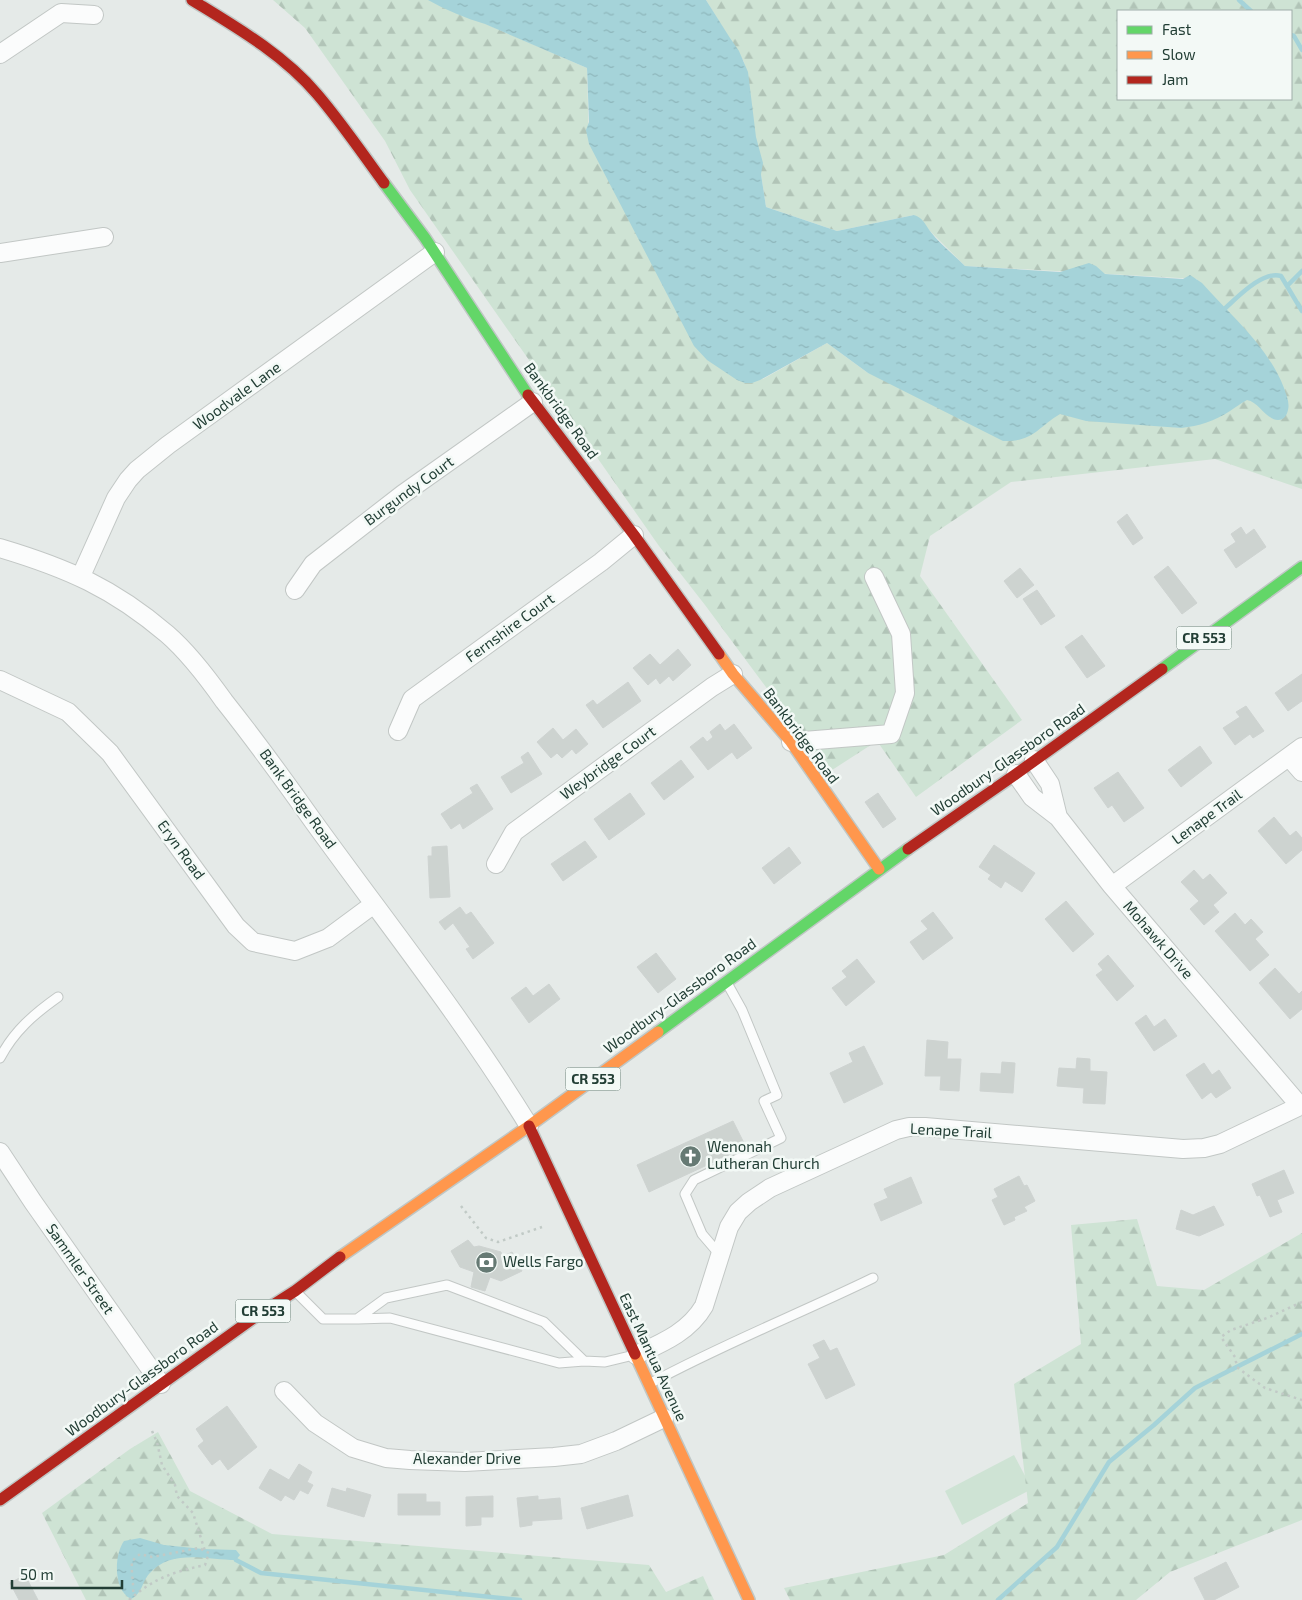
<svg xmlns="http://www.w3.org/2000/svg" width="1302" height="1600" font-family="'Exo 2',sans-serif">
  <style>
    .grass { fill: #cee3d4 }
    .forest { fill: url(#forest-firs); fill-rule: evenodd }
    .water { fill: url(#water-ripples) }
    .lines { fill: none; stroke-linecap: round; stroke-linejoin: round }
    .stream { stroke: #a5d3d9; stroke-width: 4.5 }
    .building { fill: #cdd3d0; stroke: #ced3d1 }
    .lane-casing { stroke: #c2c7c5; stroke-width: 11 }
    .street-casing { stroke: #c2c7c5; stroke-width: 20 }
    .fast-casing { stroke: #c0c7c5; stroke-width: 14 }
    .slow-casing { stroke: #c0c7c5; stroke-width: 14 }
    .jam-casing { stroke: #c0c7c5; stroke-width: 14 }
    .path { stroke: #c1cac6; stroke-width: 2.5; stroke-dasharray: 2.5 4; stroke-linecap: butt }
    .lane { stroke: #fbfcfc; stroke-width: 9 }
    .street { stroke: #fbfcfc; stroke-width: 18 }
    .fast { stroke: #63d668; stroke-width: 11 }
    .slow { stroke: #ff974d; stroke-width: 11 }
    .jam { stroke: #b3261e; stroke-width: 11 }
    .labels { text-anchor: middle; stroke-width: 5; stroke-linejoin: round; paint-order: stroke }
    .shield { fill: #f3f9f6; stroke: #61766f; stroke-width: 1 }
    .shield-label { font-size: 14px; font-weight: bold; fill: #223e35 }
    .street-label { font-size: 15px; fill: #223e35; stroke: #f3f9f6 }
    .poi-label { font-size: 15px; fill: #223e35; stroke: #f3f9f6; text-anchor: start }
  </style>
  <defs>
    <pattern id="forest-firs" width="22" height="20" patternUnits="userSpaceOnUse" patternTransform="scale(1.25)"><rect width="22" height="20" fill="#cee3d4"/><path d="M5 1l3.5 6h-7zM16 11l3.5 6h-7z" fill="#b1c4b7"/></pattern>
    <pattern id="water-ripples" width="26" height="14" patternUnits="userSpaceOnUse" patternTransform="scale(1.25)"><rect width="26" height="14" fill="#a5d3d9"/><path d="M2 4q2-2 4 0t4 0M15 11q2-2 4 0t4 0" fill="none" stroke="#8eb6bb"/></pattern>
  </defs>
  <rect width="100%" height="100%" fill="#e5eae8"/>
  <!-- grass -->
  <path class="grass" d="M1014 1455 1032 1489 962 1525 945 1491Z"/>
  <!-- forest -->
  <path class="forest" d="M273 0H431L587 68 589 144 763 379 827 343 868 373 1060 414 1181 428 1197 279 965 266 914 215 837 231 766 207 744 62 706 0H1302V489L1215 459 1011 482 930 536 920 576 1022 720 916 797 877 741 829 772 705 605 659 546 410 190 385 141 305 28ZM1118 11H1291V99H1118Z
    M1137 1219 1157 1286 1204 1290 1302 1233V1520L1170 1572 1136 1600H790L784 1588 944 1555 1028 1503 1014 1384 1081 1344 1071 1225Z
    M158 1432 190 1491 272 1534 649 1565 666 1592 703 1576 714 1600H86L42 1513 130 1449Z"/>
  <!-- water -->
  <path class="water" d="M428 0H706L730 38 739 51 748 72 756 137 763 163 761 174 766 207 837 231 914 215C923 218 925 224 930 231 940 244 954 255 965 266L1060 272 1089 263 1096 266 1105 274 1183 279 1190 275 1202 283C1231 316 1268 346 1284 388 1286 395 1290 402 1288 410 1287 415 1284 420 1278 420 1265 419 1259 402 1247 400 1241 403 1236 407 1230 411 1215 421 1199 426 1181 428L1086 421 1060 414C1037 428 1033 442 1003 441L868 373 827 343 760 380 752 383H745L737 380 707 360 694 346 589 144 586 130 589 122 587 68 485 24C465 18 446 10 428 0Z
    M140 1538 164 1545 203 1549 236 1550 240 1555 236 1560C208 1560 171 1548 149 1574 142 1582 142 1594 131 1599 113 1590 114 1555 124 1541Z"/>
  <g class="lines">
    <!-- stream -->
    <path class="stream" d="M1239 0 1251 11
      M1291 35 1294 36 1302 50
      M1287 286 1302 271
      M1221 312C1235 300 1262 270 1281 276L1302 311
      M236 1560 261 1573 520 1600
      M998 1600 1057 1547 1109 1462 1154 1425 1195 1388 1302 1334"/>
  </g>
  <!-- building -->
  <path class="building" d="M1127 514 1143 538 1133 545 1117 522Z
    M1241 527 1246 535 1254 529 1266 547 1236 568 1224 550 1236 542 1231 534Z
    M1168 566 1197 603 1182 614 1154 577Z
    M1020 568 1034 585 1017 598 1004 581Z
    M1037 590 1055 616 1041 625 1023 599Z
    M1082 635 1105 666 1087 678 1065 647Z
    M678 649 691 665 673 681 669 676 660 684 656 678 648 685 633 668 650 654 660 665Z
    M1302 674V701L1288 711 1275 693Z
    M628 682 641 701 603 728 586 705 593 700 597 705Z
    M1246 706 1264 731 1253 738 1250 734 1235 745 1223 728 1240 717 1236 712Z
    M720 724 725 731 734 724 752 748 737 759 732 752 708 770 690 747 703 737 707 742 713 737 710 732Z
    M553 728 563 740 576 729 588 744 576 754 572 749 562 758 557 753 551 758 537 742Z
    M1200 746 1212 763 1181 787 1168 770Z
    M528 752 542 774 511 793 501 777 524 763 521 757Z
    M681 760 694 777 664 800 651 783Z
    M1118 772 1144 808 1124 822 1112 805 1108 808 1094 788Z
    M477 784 493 809 463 829 460 823 451 829 441 814 473 793 470 788Z
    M630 793 645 814 609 840 594 819Z
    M878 793 896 819 883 828 865 802Z
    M1274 817 1290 836 1296 831 1302 838V850L1286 864 1258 831Z
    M585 841 597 857 563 881 551 864Z
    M994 845 1035 873 1022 892 1005 881 1001 888 988 879 991 875 979 867Z
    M447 846 450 897 430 898 428 856H432V847Z
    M789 847 801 863 774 884 762 868Z
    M1194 870 1203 880 1210 874 1227 893 1213 905 1219 912 1204 925 1190 909 1199 901 1181 882Z
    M1066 901 1094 934 1073 952 1045 919Z
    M460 907 466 915 471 912 494 943 473 959 466 949 470 947 453 923 445 930 439 922Z
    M933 912 953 938 923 960 910 942 928 929 921 921Z
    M1235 913 1245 925 1251 919 1263 932 1255 939 1269 955 1250 971 1215 931Z
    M656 953 676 979 658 993 637 967Z
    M1108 955 1134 986 1117 1001 1096 975 1103 970 1098 964Z
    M857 959 875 982 846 1006 832 988 847 977 842 971Z
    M1275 968 1299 994 1302 991V1009L1290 1019 1259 983Z
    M549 984 560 999 529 1023 511 998 526 987 533 996Z
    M1146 1015 1154 1027 1165 1019 1177 1036 1154 1051 1135 1023Z
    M927 1040 948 1042 947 1059H961L959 1091 940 1090 941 1076H925Z
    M864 1046 883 1084 844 1103 830 1073 853 1062 849 1053Z
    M1077 1058 1090 1059V1071L1107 1072 1105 1104 1083 1103 1084 1088 1057 1086 1059 1068 1076 1069Z
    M1002 1062 1015 1063 1013 1093 980 1091 981 1073 1001 1074Z
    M1204 1063 1212 1075 1219 1070 1231 1088 1216 1098 1211 1092 1202 1099 1186 1075Z
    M733 1121 746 1147 649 1192 637 1165Z
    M1284 1170 1294 1193 1277 1200 1282 1212 1270 1217 1260 1195 1257 1196 1252 1184Z
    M1019 1176 1024 1186 1027 1185 1035 1201 1024 1207 1027 1211 1014 1217 1015 1220 1004 1225 992 1200 998 1197 994 1189Z
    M911 1177 922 1203 881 1221 874 1204 888 1198 884 1189Z
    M1214 1206 1224 1225 1199 1236 1176 1229 1181 1210 1193 1215Z
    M468 1240 474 1247 479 1246 501 1252 502 1257 512 1252 522 1271 501 1281 490 1277 485 1291 471 1287 474 1272 460 1267 451 1251Z
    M824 1340 830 1351 837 1348 855 1385 826 1399 808 1364 820 1358 813 1345Z
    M227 1406 257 1447 228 1470 220 1459 212 1465 198 1446 204 1441 196 1429Z
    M299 1464 312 1472 307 1482 313 1485 308 1494 300 1490 294 1500 285 1495 281 1501 259 1488 270 1469 289 1480Z
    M332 1488 346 1492 347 1488 371 1495 364 1517 327 1506Z
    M398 1494H426V1502H440V1515H398Z
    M628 1495 633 1516 587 1529 581 1508Z
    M493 1496V1517H481V1525L466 1526V1497Z
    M538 1496V1500L560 1498 562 1519 532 1521V1525L520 1527 517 1498Z
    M1226 1562 1239 1587 1214 1600H1205L1194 1578Z
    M25 1575 38 1600H19L10 1583Z"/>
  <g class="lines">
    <defs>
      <path id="lane" d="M0 1058C14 1031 34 1014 58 997
        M720 1255 702 1234 685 1194 694 1180 781 1138 764 1101 777 1095 742 1010 727 983
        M297 1293 323 1319H357L386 1298 447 1285 544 1322 584 1361 605 1362 634 1355
        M358 1319 390 1318 559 1363 584 1361
        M651 1383C723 1344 799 1314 873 1278"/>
      <path id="street" d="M0 54 61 13 94 15
        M0 253 104 237
        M0 548C67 568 113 588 167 634 189 653 207 677 224 701 255 740 284 780 313 821 386 922 464 1020 529 1126
        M81 576 116 498 128 480 137 470 168 445 435 252
        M295 590 313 564 403 494 533 402
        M0 680 68 712 110 753 236 926 253 942 295 951 328 938 374 904
        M398 731 412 699 601 562 634 535
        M791 742 891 734 905 693 901 634 874 577
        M1289 757 1302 772
        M1034 760 1050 784 1058 817
        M1016 774 1032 797 1058 817 1112 886 1300 1106
        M496 864 514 832 712 687 733 674
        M1112 886 1302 747
        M0 1152 33 1202 161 1384
        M636 1355C662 1343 689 1332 704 1306L729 1227 738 1212 749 1202 770 1188 896 1130 909 1127H925L1183 1149 1204 1148 1220 1144 1302 1105
        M284 1391 315 1423 353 1448 386 1458 410 1460 465 1462 554 1457 581 1454 616 1441 664 1418"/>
      <path id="fast" d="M384 183 425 238 528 395
        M1162 669 1302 567
        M658 1032 908 849"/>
      <path id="slow" d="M719 654 733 674 791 742 879 869
        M340 1257 529 1126 658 1032
        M635 1354 749 1600"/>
      <path id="jam" d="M192 0C236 27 283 54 317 94 341 122 362 153 384 183
        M528 395 634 535 719 654
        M908 849 1016 774 1162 669
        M529 1126 635 1354
        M0 1500 262 1312 295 1291 340 1257"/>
    </defs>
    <!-- lane casing -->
    <use href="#lane" class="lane-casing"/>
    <!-- street casing -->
    <use href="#street" class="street-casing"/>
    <!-- fast casing -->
    <use href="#fast" class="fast-casing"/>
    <!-- slow casing -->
    <use href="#slow" class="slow-casing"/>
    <!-- jam casing -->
    <use href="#jam" class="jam-casing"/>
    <!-- path -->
    <path class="path" d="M461 1206 486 1238 498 1242 542 1227
      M1302 1302 1267 1318 1231 1330 1221 1337 1235 1357 1237 1367 1246 1374 1265 1388 1302 1400
      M152 1431 157 1442 162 1465 175 1485 177 1496 193 1513 205 1551
      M129 1600C154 1578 173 1572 205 1565L209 1553 199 1548 152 1557 140 1554 132 1561C131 1573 134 1584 133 1596"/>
    <!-- lane -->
    <use href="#lane" class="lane"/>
    <!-- street -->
    <use href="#street" class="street"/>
    <!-- fast -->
    <use href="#fast" class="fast"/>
    <!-- slow -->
    <use href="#slow" class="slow"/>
    <!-- jam -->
    <use href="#jam" class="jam"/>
  </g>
  <!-- icons -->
  <defs>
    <symbol id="church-disc" viewBox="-11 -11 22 22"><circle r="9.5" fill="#667a74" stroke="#f3f9f6"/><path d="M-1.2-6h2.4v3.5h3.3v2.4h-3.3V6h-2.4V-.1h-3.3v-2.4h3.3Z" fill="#fff"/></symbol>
    <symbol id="bank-disc" viewBox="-11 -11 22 22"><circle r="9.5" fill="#667a74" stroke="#f3f9f6"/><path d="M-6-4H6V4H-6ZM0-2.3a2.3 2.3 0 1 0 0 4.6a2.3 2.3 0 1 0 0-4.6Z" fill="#fff"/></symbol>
  </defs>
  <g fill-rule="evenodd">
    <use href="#church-disc" x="678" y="1144" width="25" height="25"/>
    <use href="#bank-disc" x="474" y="1250" width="25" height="25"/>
  </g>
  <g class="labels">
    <!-- shield labels -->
    <g class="shield">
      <rect x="1176.5" y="626.5" width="55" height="23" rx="4"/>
      <rect x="565.5" y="1067.5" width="55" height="23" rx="4"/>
      <rect x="235.5" y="1299.5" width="55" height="23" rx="4"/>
    </g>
    <g class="shield-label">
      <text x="1204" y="643">CR 553</text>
      <text x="593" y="1084">CR 553</text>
      <text x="263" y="1316">CR 553</text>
    </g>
    <!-- street labels -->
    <g class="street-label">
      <text transform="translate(237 396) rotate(-36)" y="5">Woodvale Lane</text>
      <text transform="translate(561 411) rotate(54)" y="5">Bankbridge Road</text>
      <text transform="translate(409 491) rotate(-36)" y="5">Burgundy Court</text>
      <text transform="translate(510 628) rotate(-36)" y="5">Fernshire Court</text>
      <text transform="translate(801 736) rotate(53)" y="5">Bankbridge Road</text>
      <text transform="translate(1008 760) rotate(-35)" y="5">Woodbury-Glassboro Road</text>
      <text transform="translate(608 763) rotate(-36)" y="5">Weybridge Court</text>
      <text transform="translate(298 799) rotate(54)" y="5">Bank Bridge Road</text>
      <text transform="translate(1207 817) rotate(-36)" y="5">Lenape Trail</text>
      <text transform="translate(181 850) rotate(54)" y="5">Eryn Road</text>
      <text transform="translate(1158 940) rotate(49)" y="5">Mohawk Drive</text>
      <text transform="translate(680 996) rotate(-36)" y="5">Woodbury-Glassboro Road</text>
      <text transform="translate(951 1131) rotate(3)" y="5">Lenape Trail</text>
      <text transform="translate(80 1269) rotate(55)" y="5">Sammler Street</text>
      <text transform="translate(653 1357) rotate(65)" y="5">East Mantua Avenue</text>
      <text transform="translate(142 1379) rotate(-36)" y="5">Woodbury-Glassboro Road</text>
      <text x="467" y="1464">Alexander Drive</text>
    </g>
    <!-- poi labels -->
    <g class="poi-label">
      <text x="707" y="1152">Wenonah<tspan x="707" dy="17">Lutheran Church</tspan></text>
      <text x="503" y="1267">Wells Fargo</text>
    </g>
  </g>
  <!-- legend -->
  <rect x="1117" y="10" width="175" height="90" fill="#f3f9f6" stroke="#9faea9"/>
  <rect x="1127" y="26" width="25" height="8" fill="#63d668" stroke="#9faea9"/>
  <text x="1162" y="35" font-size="15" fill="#223e35">Fast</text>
  <rect x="1127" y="51" width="25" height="8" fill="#ff974d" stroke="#9faea9"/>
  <text x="1162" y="60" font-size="15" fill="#223e35">Slow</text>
  <rect x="1127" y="76" width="25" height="8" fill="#b3261e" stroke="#9faea9"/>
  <text x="1162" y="85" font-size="15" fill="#223e35">Jam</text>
  <!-- scale -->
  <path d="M12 1580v8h110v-8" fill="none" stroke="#223e35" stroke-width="2.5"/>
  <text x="20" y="1580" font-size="15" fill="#223e35" stroke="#f3f9f6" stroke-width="4" paint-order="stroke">50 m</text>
</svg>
